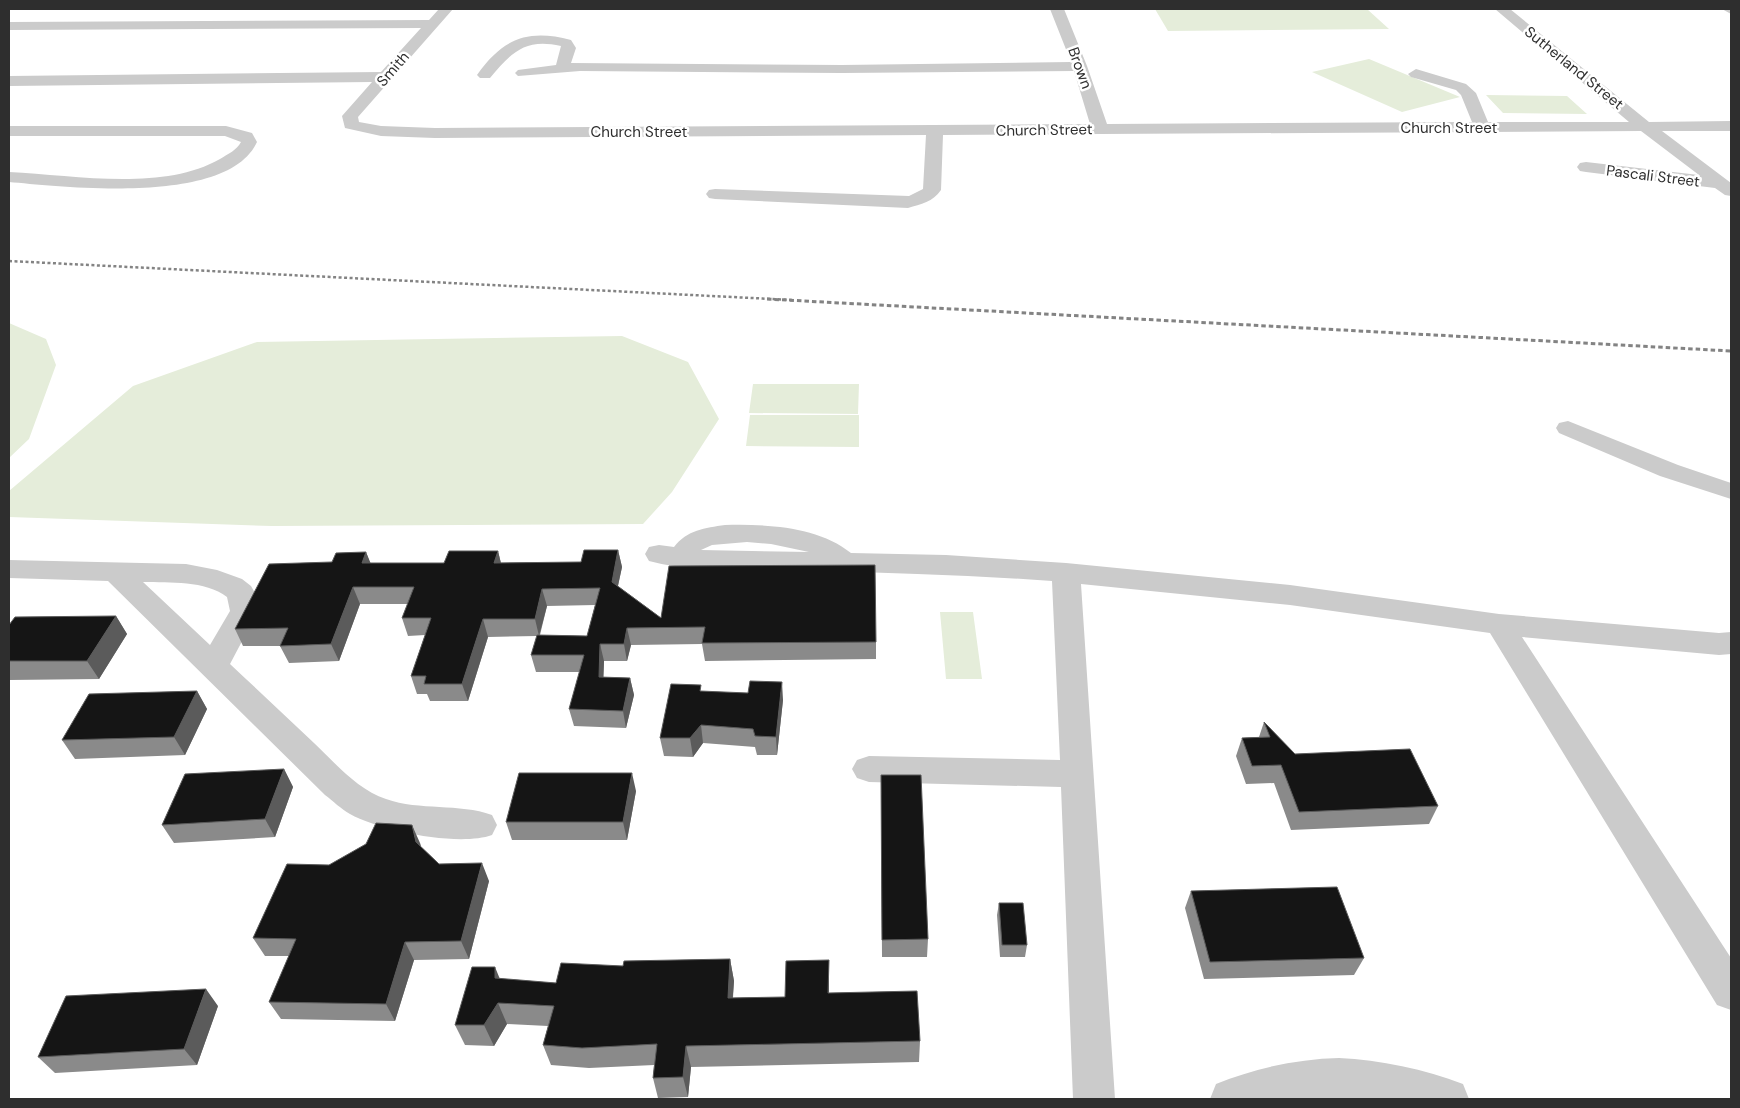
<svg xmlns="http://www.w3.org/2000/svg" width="1740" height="1108" font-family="'DM Sans',sans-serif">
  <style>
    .green { fill: #e5edda }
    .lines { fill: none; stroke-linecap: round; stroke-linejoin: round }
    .minor { fill: #cbcbcb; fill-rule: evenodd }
    .rail-far1 { stroke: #838383; stroke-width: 2.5; stroke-dasharray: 3 2.5; stroke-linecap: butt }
    .rail { stroke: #838383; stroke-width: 3; stroke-dasharray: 4.5 3; stroke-linecap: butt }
    .wall { fill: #8a8a8a; fill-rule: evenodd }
    .shaded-wall { fill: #5b5b5b }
    .building { fill: #151515; stroke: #5b5b5b }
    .labels { text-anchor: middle; stroke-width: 5; stroke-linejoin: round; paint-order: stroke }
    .far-street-label { font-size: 15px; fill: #2e2e2e; stroke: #fff }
  </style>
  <rect width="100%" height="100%" fill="#fff"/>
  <!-- green -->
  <path class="green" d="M1155 9H1367L1389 29 1168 31Z
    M1369 59 1460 97 1402 112 1312 72Z
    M1486 95 1567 96 1587 114 1503 113Z
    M9 323 46 339 56 365 29 439 9 458Z
    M622 336 688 362 719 419 672 492 643 524 272 526 9 517V491L133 386 257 342Z
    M753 384H859L858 414 749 413Z
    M750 415H859V447L746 446Z
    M973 612 982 679H946L940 612Z"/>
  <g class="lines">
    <!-- minor -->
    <path class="minor" d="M439 9H453L358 117 359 122 381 126 435 128 1090 124 1074 71 842 73 580 71 518 76 515 73 518 70 556 65 561 46C525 38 512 52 490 78H480L477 75C503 38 528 29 571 40L576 48 571 63 842 65 1071 62 1050 9H1064L1087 66 1107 124 1472 122 1461 95 1456 90 1411 77 1408 74 1416 69 1466 84 1476 93 1488 122H1629L1495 9H1510L1649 122 1731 121V131H1662L1731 183V196L1725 195 1715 188 1586 172 1580 171 1577 167 1580 163 1586 162 1699 175 1641 131 943 135 941 190C933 202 921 204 908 208L715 199 709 198 706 194 709 190 715 189 909 196 923 189 926 135 435 138 381 136 345 128 342 116 372 82 9 86V76L381 72 421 28 9 30V22L429 20Z
      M1722 9H1731V14Z
      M9 126H226L252 133 257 142C228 206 66 187 9 182V172C74 175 162 192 220 159 228 154 237 150 241 142L225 136H9Z
      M1568 421 1678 465 1731 483V499L1660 476 1559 433 1556 428 1559 423Z
      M725 525C765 524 818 526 851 553L946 555 1066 563 1290 585 1499 614 1719 633 1731 632V654L1719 655 1522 637 1731 958V1010L1717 1005 1490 633 1290 605 1081 584 1115 1099H1073L1061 787 869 782 857 778 852 769 857 760 869 756 1060 760 1052 581C974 575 895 573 816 571 762 570 702 575 649 561L645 554 649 547 659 545 674 547C687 530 705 528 725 525ZM747 542 771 544 809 552 701 550 712 545Z
      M9 560 186 564 217 570 242 579 251 586 255 593 258 611 230 664C258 690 286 717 314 743 335 763 358 790 386 799 420 811 459 803 492 815L497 825 492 835C459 847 380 831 350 814 341 809 333 801 325 795L108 581 9 578ZM143 582C170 583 205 580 227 597L230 611 210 645Z
      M1339 1058C1380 1060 1425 1069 1463 1084L1469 1099H1210L1216 1084C1255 1068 1298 1059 1339 1058Z"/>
    <!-- rail-far1 -->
    <path class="rail-far1" d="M9 261 792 300"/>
    <!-- rail -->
    <path class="rail" d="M767 299 1731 351"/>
  </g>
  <!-- wall -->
  <path class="wall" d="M618 550 622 567 618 586 661 618 876 642V659L705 661 702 644 631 645 627 661H604L603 677 630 678 634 695 626 728 574 726 569 709 580 672H536L531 655 537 636 488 637 468 701H430L427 694H417L411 676 425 635 408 636 402 618 408 604H360L339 661 289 663 280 646H243L235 629 332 562 366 552 370 563H444L498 551 501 563 581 562ZM595 605 587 636 540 635 547 606Z
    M116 616 127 634 99 679 9 680V625Z
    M197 691 207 709 185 755 75 759 62 740Z
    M702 691 783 700 777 755H757L755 747 703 743 693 757 664 756 660 738Z
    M1264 722 1295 754 1438 806 1429 824 1291 830 1274 783 1246 784 1236 756 1242 738 1259 737Z
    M284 769 293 787 275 837 174 843 162 825Z
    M636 791 627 840H512L506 822Z
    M881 793 928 939 927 957H882Z
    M420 843 421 847 439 864 489 881 469 959 414 960 395 1021 281 1019 269 1002 289 956H265L253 938 329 865Z
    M1191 891 1364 958 1354 975 1204 979 1185 908Z
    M999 903 1027 945 1025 957H1000L997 915Z
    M730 959 734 981 733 998 785 997 829 960V993L920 1041 919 1062 691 1067 688 1097 658 1098 653 1078 654 1065 589 1068 551 1065 543 1045 548 1026 507 1024 494 1046 465 1045 455 1025 500 979 556 983 623 966Z
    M218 1006 197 1065 55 1073 38 1057Z"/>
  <!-- shaded-wall -->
  <path class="shaded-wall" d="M618 550 622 567 615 599 612 582Z
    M498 551 502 568 494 563Z
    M366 552 373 569 362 563Z
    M353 587 360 604 339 661 331 644Z
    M542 589 547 606 539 636 535 619Z
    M116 616 127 634 99 679 87 661Z
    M483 619 488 637 468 701 462 684Z
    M627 628 631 645 627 661 624 644Z
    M600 644 604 661 603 694 599 677Z
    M630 678 634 695 626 728 623 711Z
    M782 682 783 700 777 755 776 737Z
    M197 691 207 709 185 755 174 737Z
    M701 725 703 743 693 757 690 738Z
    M284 769 293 787 275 837 265 819Z
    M632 773 636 791 627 840 623 822Z
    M412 825 420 843 424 860 416 842Z
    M482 863 489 881 469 959 461 941Z
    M405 942 414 960 395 1021 386 1004Z
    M730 959 734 981 731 1019 728 998Z
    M829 960V1014L828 993Z
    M495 967 504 989 495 978Z
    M206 989 218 1006 197 1065 184 1049Z
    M498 1003 507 1024 494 1046 484 1025Z
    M686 1046 691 1067 688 1097 683 1077Z"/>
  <!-- building -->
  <path class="building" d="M584 550H618L612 582 661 618 669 566 875 565 876 642 702 643 705 627 627 628 624 644H600L599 677 630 678 623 711 569 709 584 655H531L537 635 587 636 600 588 542 589 535 619H483L462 684H424L426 676H411L431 618H402L414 587H353L331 644 280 646 288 628 235 629 269 564 332 562 336 553 366 552 362 563H444L449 551H498L494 563 581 562Z
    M116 616 87 661H9V625L15 617Z
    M750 681 782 682 776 737 755 736 753 729 701 725 690 738H660L671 684 701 685 700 691 748 693Z
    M197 691 174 737 62 740 89 694Z
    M1264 722 1295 754 1410 749 1438 806 1299 812 1281 765 1252 766 1242 738 1270 737Z
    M284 769 265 819 162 825 185 774Z
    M519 773H632L623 822H506Z
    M881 775H921L928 939 882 940Z
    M376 823 412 825 416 842 439 864 482 863 461 941 405 942 386 1004 269 1002 296 939 253 938 287 864 329 865 366 844Z
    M1337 887 1364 958 1210 962 1191 891Z
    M999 903H1023L1027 945H1002Z
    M730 959 728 998 785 997 786 961 829 960 828 993 917 991 920 1041 686 1046 683 1077 653 1078 657 1044 582 1048 543 1045 554 1006 498 1003 484 1025H455L472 967H495V978L556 983 561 963 623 966 624 961Z
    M206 989 184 1049 38 1057 66 996Z"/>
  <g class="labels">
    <!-- far-street labels -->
    <g class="far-street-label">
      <text transform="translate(1080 68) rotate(70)" y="5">Brown</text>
      <text transform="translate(1574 68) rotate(39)" y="5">Sutherland Street</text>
      <text transform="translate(393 69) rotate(-49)" y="5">Smith</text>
      <text x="1449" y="133">Church Street</text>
      <text transform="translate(1044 130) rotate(-1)" y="5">Church Street</text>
      <text x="639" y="137">Church Street</text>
      <text transform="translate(1653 176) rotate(7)" y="5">Pascali Street</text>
    </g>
  </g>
  <!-- border -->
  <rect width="1740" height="1108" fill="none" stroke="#2e2e2e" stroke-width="20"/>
</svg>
